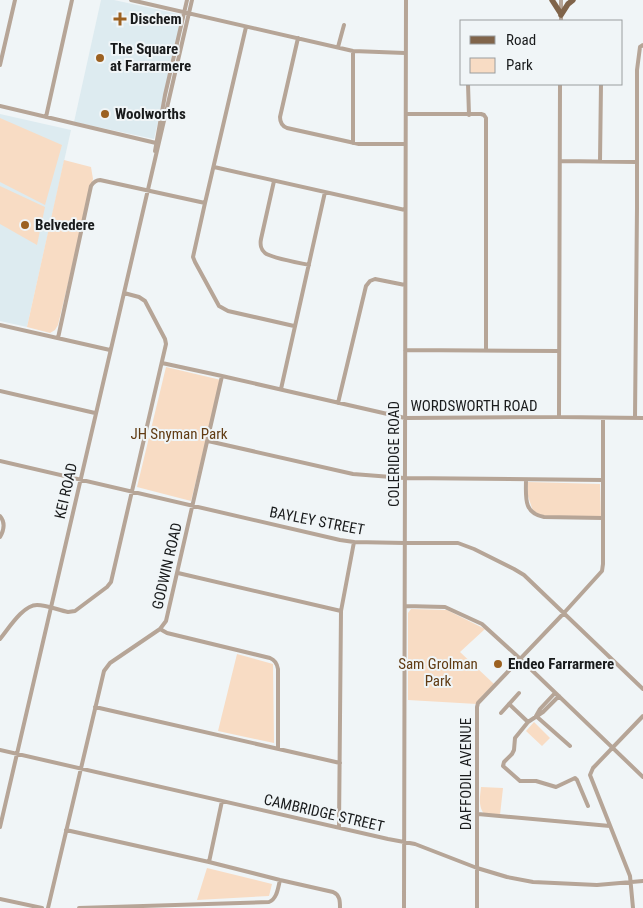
<svg xmlns="http://www.w3.org/2000/svg" width="643" height="908" font-family="'Roboto Condensed',sans-serif">
  <style>
    .built { fill: #ddebf0 }
    .green { fill: #f8dcc4 }
    .lines { fill: none; stroke-linecap: round; stroke-linejoin: round }
    .street { stroke: #b6a597; stroke-width: 4 }
    .primary { stroke: #80644a; stroke-width: 5.5 }
    .poi-dot { fill: #9c6121; stroke: #f0f5f7; stroke-width: 2 }
    .labels { text-anchor: middle; stroke-width: 4; stroke-linejoin: round; paint-order: stroke }
    .poi-label { font-size: 15px; font-weight: bold; fill: #191b1c; stroke: #f0f5f7; text-anchor: start }
    .street-label { font-size: 15px; fill: #191b1c; stroke: #f0f5f7 }
    .park-label { font-size: 15px; fill: #613c14; stroke: #f0f5f7 }
  </style>
  <rect width="100%" height="100%" fill="#f0f5f7"/>
  <!-- built -->
  <path class="built" d="M101 0H114L183 15 154 139 74 122Z
    M0 114 71 130 27 327 0 321Z"/>
  <!-- green -->
  <path class="green" d="M0 118 62 145 45 205 0 182Z
    M64 160 91 167 93 179 58 325 55 330 50 333 27 327Z
    M0 186 45 207 37 245 0 224Z
    M166 367 221 380 191 501 137 487Z
    M528 482 600 484 601 517H545L533 511 528 496Z
    M411 609 447 610 485 629 460 652 494 684 481 697 477 704 408 700V613Z
    M237 654 273 664 274 743 218 731Z
    M534 722 550 738 542 746 526 731Z
    M481 787 503 788 500 815 484 814C478 806 480 797 481 787Z
    M207 868 272 884 269 896 197 900Z"/>
  <g class="lines">
    <!-- street -->
    <path class="street" d="M131 0 353 51 405 53
      M561 0V21
      M246 27 205 203 193 257 195 262 219 306 228 311 294 326
      M298 38 280 117C280 122 282 126 287 128L359 144H405
      M338 47 344 25
      M0 65 15 0
      M468 84 469 115
      M0 106 156 143
      M406 114H481L484 115 486 118V350
      M46 117 72 0
      M353 143V51
      M155 151 165 95 187 0
      M560 161 636 162
      M600 161 601 84
      M214 167 405 210
      M274 181 261 239C260 244 261 250 265 253 271 258 300 263 309 265
      M0 325 110 350
      M58 338 91 186C93 183 96 180 100 180L205 203
      M405 350 559 351
      M162 363 222 376 405 418 559 417 643 418
      M281 389 325 192
      M0 391 95 413
      M338 403 366 286 370 281 375 279 405 285
      M559 417 560 84
      M635 418 637 208V70L640 47 643 45
      M208 441 353 474 404 478 603 480
      M0 461 340 540 354 542 405 543H458L474 549 514 569 524 575 643 689
      M526 480C526 497 523 513 544 517L603 518
      M0 516C6 523 4 530 0 537
      M178 573 341 611
      M405 606 445 607 482 624 515 654 643 777
      M160 629 167 633 270 658C275 660 277 663 278 669V749
      M0 639C9 628 23 605 37 605 47 605 58 610 68 612L75 611 107 587 111 582 166 344 165 339 145 301 139 297 124 293
      M559 696 543 712 528 722 515 738 514 750 512 754 504 762 503 766 520 781H536L556 787 575 778 577 780 588 806
      M509 704 528 722
      M95 707 340 763
      M501 713 519 693
      M536 716 570 746
      M536 716 540 709 555 693
      M0 750 388 839 415 844 477 868 507 877 533 882 597 885 643 881
      M478 814 610 826
      M0 827 192 0
      M339 827 341 611 354 542
      M66 830 209 862 280 880 333 892C340 895 340 901 340 908
      M209 862 222 801
      M0 899 42 908
      M48 908 104 671 110 663 160 629 166 621 222 376
      M79 908 269 902C277 899 278 888 280 880
      M404 908 406 0
      M477 908V707L478 703 563 614 602 571 603 564V418
      M633 908 630 876 590 775 593 768 643 716"/>
    <!-- primary -->
    <path class="primary" d="M552 0 561 14
      M561 15 568 4 573 0"/>
  </g>
  <!-- markers -->
  <g class="poi-dot">
    <path d="M117.5 11.5h5v5h5v5h-5v5h-5v-5h-5v-5h5z"/>
    <circle cx="100" cy="58" r="5"/>
    <circle cx="105" cy="114" r="5"/>
    <circle cx="25" cy="225" r="5"/>
    <circle cx="498" cy="664" r="5"/>
  </g>
  <g class="labels">
    <!-- poi labels -->
    <g class="poi-label">
      <text x="130" y="24">Dischem</text>
      <text x="110" y="54">The Square<tspan x="110" dy="17">at Farrarmere</tspan></text>
      <text x="115" y="119">Woolworths</text>
      <text x="35" y="230">Belvedere</text>
      <text x="508" y="669">Endeo Farrarmere</text>
    </g>
    <!-- street labels -->
    <g class="street-label">
      <text x="474" y="411">WORDSWORTH ROAD</text>
      <text transform="translate(394 454) rotate(-90)" y="5">COLERIDGE ROAD</text>
      <text transform="translate(66 491) rotate(-77)" y="5">KEI ROAD</text>
      <text transform="translate(317 521) rotate(11)" y="5">BAYLEY STREET</text>
      <text transform="translate(167 566) rotate(-77)" y="5">GODWIN ROAD</text>
      <text transform="translate(466 774) rotate(-90)" y="5">DAFFODIL AVENUE</text>
      <text transform="translate(324 813) rotate(13)" y="5">CAMBRIDGE STREET</text>
    </g>
    <!-- park labels -->
    <g class="park-label">
      <text x="179" y="439">JH Snyman Park</text>
      <text x="438" y="669">Sam Grolman<tspan x="438" dy="17">Park</tspan></text>
    </g>
  </g>
  <!-- legend -->
  <rect x="460" y="20" width="162" height="65" fill="#f0f5f7" stroke="#9a9e9f"/>
  <rect x="470" y="36" width="25" height="8" fill="#80644a" stroke="#9a9e9f"/>
  <text x="506" y="45" font-size="15" fill="#191b1c">Road</text>
  <rect x="470" y="58" width="25" height="15" fill="#f8dcc4" stroke="#9a9e9f"/>
  <text x="506" y="70" font-size="15" fill="#191b1c">Park</text>
</svg>
